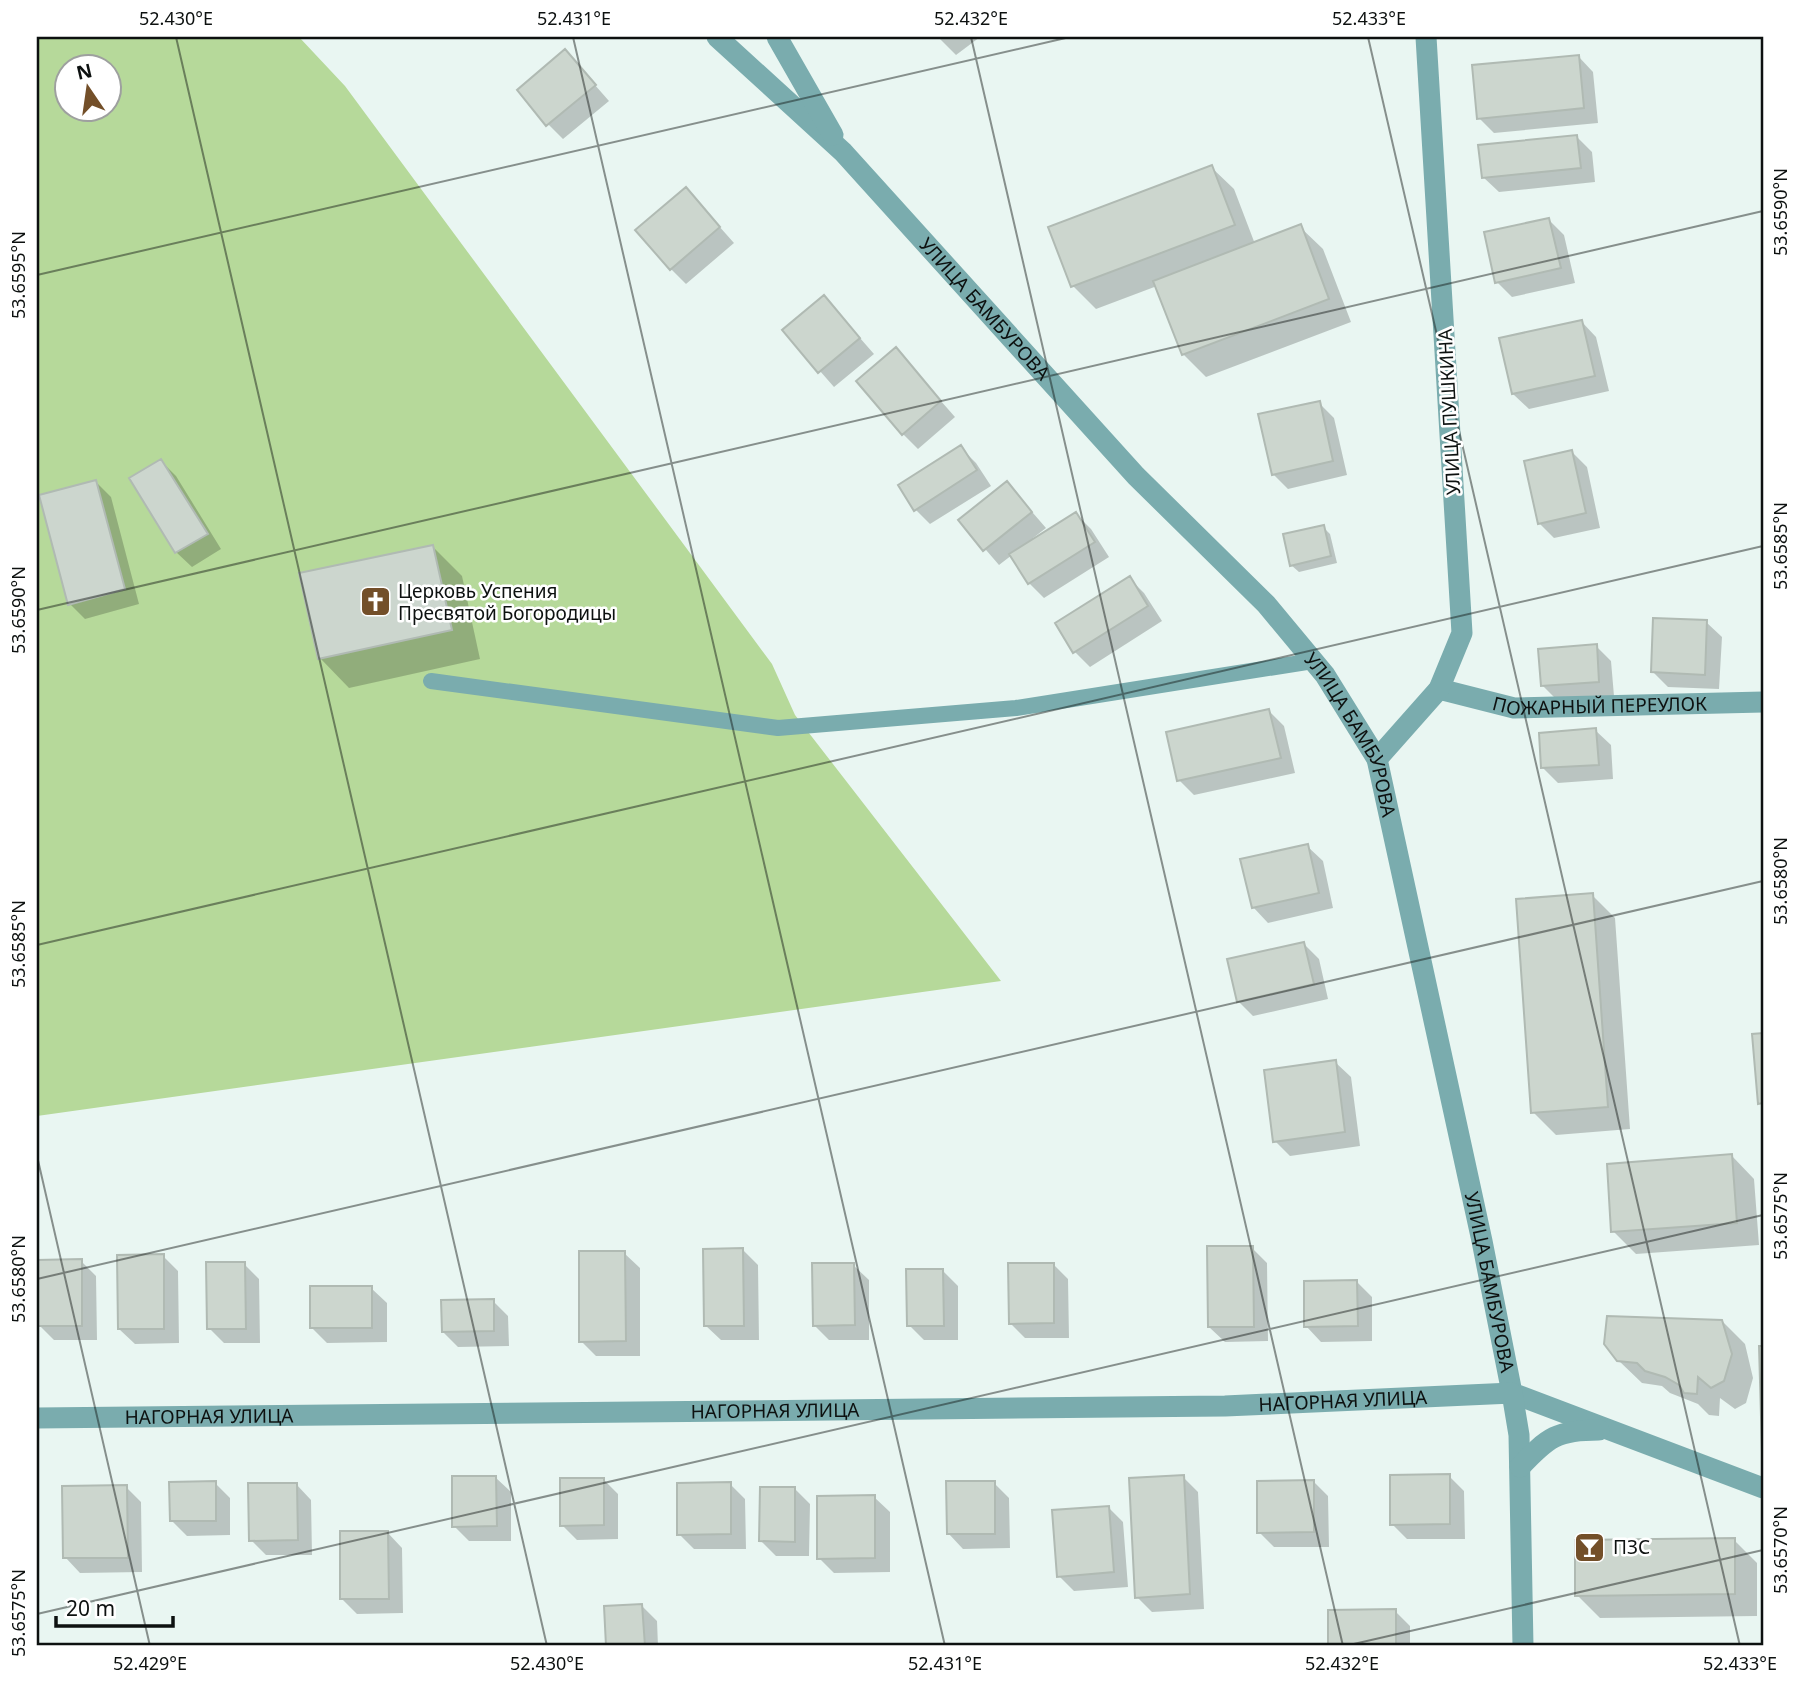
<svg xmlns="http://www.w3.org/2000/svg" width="1800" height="1683" font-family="'Noto Sans',sans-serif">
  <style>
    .green { fill: #b6d99a; fill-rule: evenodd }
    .shadow { fill: #0003 }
    .building { fill: #ccd6ce; stroke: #b0bab3; stroke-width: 2 }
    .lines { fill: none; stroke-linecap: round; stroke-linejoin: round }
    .lane { stroke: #7aacae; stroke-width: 16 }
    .street { stroke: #7aacae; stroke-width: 21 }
    .ticks { fill: none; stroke: #0d1110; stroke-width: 2; stroke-opacity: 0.45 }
    .labels { text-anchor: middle; stroke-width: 5; stroke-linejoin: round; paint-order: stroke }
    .street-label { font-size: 19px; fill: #0d1110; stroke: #fff }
    .poi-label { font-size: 19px; fill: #0d1110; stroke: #fff; text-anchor: start }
    .neatline { fill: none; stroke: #0d1110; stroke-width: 2.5 }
    .ticks-label { font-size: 18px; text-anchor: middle; fill: #0d1110 }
  </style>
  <rect width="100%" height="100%" fill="#e9f6f2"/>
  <!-- green -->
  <path class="green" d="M37 37H299L345 86 772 664 795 715 1001 981 37 1116ZM66 66H108V108H66Z"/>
  <!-- shadow -->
  <path class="shadow" d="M938 37H980L956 55Z
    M565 51 609 101 563 139 548 124Z
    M1578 56 1593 72 1598 123 1494 133 1479 118Z
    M1577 137 1592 152 1595 182 1499 192 1483 177Z
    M1211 167 1234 189 1255 244 1300 227 1323 249 1351 322 1206 377 1183 354 1157 286 1096 309 1073 286 1051 228Z
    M686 189 734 243 686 284 671 269Z
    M1549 220 1564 235 1575 283 1512 297 1497 282Z
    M824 297 874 354 834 387 784 330Z
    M1581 321 1596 337 1609 391 1529 409 1513 394Z
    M896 350 955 417 918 449 903 434Z
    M1319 403 1334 418 1347 475 1288 489 1273 474Z
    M961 448 976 463 991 486 930 524 915 509Z
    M1572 452 1587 467 1600 528 1554 538 1539 523Z
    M161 461 176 476 221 549 192 567 176 552Z
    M96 482 111 497 139 604 85 619 70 604Z
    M1007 483 1046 528 1033 538 1034 540 1076 514 1091 529 1109 557 1044 598 1029 583 1012 555 999 565 961 521Z
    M1323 527 1330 534 1337 563 1299 572 1291 565Z
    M432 546 462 576 480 659 349 688 320 658Z
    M1129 578 1144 593 1162 621 1090 667 1075 652 1057 623Z
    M1706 622 1722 637 1719 689 1668 687 1653 672Z
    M1596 646 1611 661 1614 696 1557 700 1542 685Z
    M1269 711 1284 726 1295 773 1194 795 1179 780Z
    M1595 730 1611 745 1613 779 1558 783 1543 768Z
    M1307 846 1323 861 1333 908 1268 923 1253 907Z
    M1592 895 1615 918 1630 1129 1556 1135 1533 1112Z
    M1304 944 1319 959 1328 999 1253 1016 1238 1001Z
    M1335 1062 1351 1077 1360 1146 1290 1156 1275 1141Z
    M1732 1156 1754 1179 1759 1245 1636 1254 1613 1231Z
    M1252 1248 1267 1263 1268 1341 1225 1342 1209 1327Z
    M743 1250 758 1265 759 1340H721L705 1325Z
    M624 1253 640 1268V1356H596L581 1341Z
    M163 1256 178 1271 179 1343 135 1344 119 1329Z
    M81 1261 96 1276 97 1340H54L39 1325Z
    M244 1264 259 1279 260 1343H224L209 1328Z
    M1053 1264 1068 1279 1069 1338H1025L1010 1323Z
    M853 1265 869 1280V1340H829L814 1325Z
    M943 1271 958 1286V1340H924L909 1325Z
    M1357 1282 1372 1297V1341L1321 1342 1306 1326Z
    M371 1288 387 1303V1342L327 1343 312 1328Z
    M493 1301 508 1316 509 1346 458 1347 443 1332Z
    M1722 1321 1745 1344 1753 1378 1746 1403 1735 1409 1720 1398 1719 1416 1709 1415 1698 1404 1670 1393 1662 1386 1642 1383 1618 1360Z
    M1449 1476 1464 1491 1465 1539H1407L1392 1524Z
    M495 1477 511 1492V1541H469L454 1526Z
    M1183 1477 1198 1492 1204 1609 1152 1612 1137 1597Z
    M603 1479 618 1494V1539L577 1540 562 1525Z
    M1313 1481 1328 1496 1329 1547H1274L1259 1532Z
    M215 1483 230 1498V1535L187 1536 172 1521Z
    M994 1483 1009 1498 1010 1548 963 1549 948 1533Z
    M296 1484 311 1500 312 1555H266L251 1540Z
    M730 1484 745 1499 746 1549H694L679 1534Z
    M126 1487 141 1502 142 1572 80 1573 65 1557Z
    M795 1489 810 1504 809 1556H776L761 1541Z
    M874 1497 890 1512V1572L834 1573 819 1558Z
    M1108 1507 1123 1522 1128 1587 1074 1591 1059 1576Z
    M387 1532 402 1548 403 1613 357 1614 342 1599Z
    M1734 1540 1757 1563V1616L1600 1618 1577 1595Z
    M642 1606 657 1621 658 1646H608L606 1608Z
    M1395 1611 1410 1626V1646H1330V1612Z"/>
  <!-- building -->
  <path class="building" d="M565 49 596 85 546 126 517 90Z
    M1579 55 1584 108 1477 119 1472 65Z
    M1577 135 1581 168 1482 178 1478 145Z
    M1212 165 1235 225 1071 287 1048 227Z
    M686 187 720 227 670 270 635 230Z
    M1549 218 1561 268 1495 283 1484 232Z
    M1301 224 1329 299 1182 355 1153 281Z
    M824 295 860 338 818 373 782 330Z
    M1582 320 1595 376 1512 394 1499 338Z
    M896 347 941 401 902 435 856 381Z
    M1320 401 1333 461 1272 475 1258 414Z
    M961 445 977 470 914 511 898 485Z
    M1572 450 1586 513 1538 524 1524 461Z
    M161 459 208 534 175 553 129 478Z
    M96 480 125 589 68 605 39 495Z
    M1007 481 1032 512 983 551 958 520Z
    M1076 512 1095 542 1028 584 1009 554Z
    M1324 525 1331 556 1290 566 1283 534Z
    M433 545 452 630 318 659 299 573Z
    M1130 576 1148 606 1073 653 1055 623Z
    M1653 618 1707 620 1705 675 1651 672Z
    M1597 644 1599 682 1541 686 1538 649Z
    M1269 709 1281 758 1177 781 1166 732Z
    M1596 728 1599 765 1541 768 1539 733Z
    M1308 844 1319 893 1252 908 1240 859Z
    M1593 893 1608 1107 1531 1113 1516 899Z
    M1304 942 1314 984 1237 1002 1227 959Z
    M1763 1033V1103L1758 1104 1752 1034Z
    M1336 1060 1345 1132 1273 1142 1264 1070Z
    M1732 1154 1737 1223 1611 1232 1607 1164Z
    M1207 1246H1253L1254 1327H1208Z
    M743 1248 744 1326H704L703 1249Z
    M579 1251H625L626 1341 579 1342Z
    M164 1254V1329H118L117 1255Z
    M82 1259V1326H37V1260Z
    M206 1262H245L246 1329H207Z
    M812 1263H854L855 1325 813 1326Z
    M1008 1263H1054V1323L1009 1324Z
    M906 1269H943L944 1326H907Z
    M1357 1280 1358 1326 1304 1327V1281Z
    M310 1286H372V1328H310Z
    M494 1299V1331L442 1332 441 1300Z
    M1607 1316 1722 1320 1732 1354 1724 1381 1711 1388 1698 1377 1697 1394 1684 1393 1679 1385 1665 1377 1645 1371 1637 1363 1617 1361 1604 1344Z
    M1759 1346H1763V1452H1762Z
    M1450 1474V1524L1390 1525V1475Z
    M1184 1475 1190 1594 1135 1598 1129 1478Z
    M452 1476H496L497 1526 452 1527Z
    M560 1478H604V1525L560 1526Z
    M1314 1480V1532L1257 1533V1481Z
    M216 1481V1521H170L169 1482Z
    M946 1481H995V1534H947Z
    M731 1482V1534L677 1535V1483Z
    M248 1483H297L298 1540 249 1541Z
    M127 1485 128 1558H63L62 1486Z
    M760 1487H795V1542L759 1541Z
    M875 1495V1558L817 1559V1496Z
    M1109 1506 1114 1572 1057 1577 1052 1510Z
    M340 1531H388L389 1599H340Z
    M1735 1538V1594L1575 1596V1540Z
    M642 1604 645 1646H606L604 1606Z
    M1396 1609V1646H1328V1610Z"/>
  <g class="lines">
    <!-- lane -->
    <path class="lane" d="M431 681 778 728 1016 708 1313 661"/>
    <!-- street -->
    <g class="street">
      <path id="s1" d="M717 37 843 152 1136 476 1266 604 1325 675 1377 759 1482 1241 1512 1393 1763 1488"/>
      <path d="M777 37 833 135"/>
      <path id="s2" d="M1439 689 1514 708 1763 702"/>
      <path d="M1377 759 1439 689 1462 633 1426 37"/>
      <path id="s3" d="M37 1418 1225 1406 1512 1393 1519 1435 1523 1646"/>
      <path d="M1520 1467C1548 1437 1557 1430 1599 1430"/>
    </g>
  </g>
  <!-- ticks -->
  <path class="ticks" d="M176 37 547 1646M573 37 945 1646M971 37 1343 1646M1368 37 1740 1646M37 275 1070 37M37 610 1763 211M37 945 1763 546M37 1156 150 1646M37 1279 1763 881M37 1614 1763 1215M1345 1646 1763 1550"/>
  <!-- icons -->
  <defs>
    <symbol id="church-square" viewBox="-11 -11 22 22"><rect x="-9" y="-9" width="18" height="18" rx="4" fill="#734f29" stroke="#fff"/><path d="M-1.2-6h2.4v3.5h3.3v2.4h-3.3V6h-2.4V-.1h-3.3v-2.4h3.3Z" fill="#fff"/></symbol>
    <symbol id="bar-square" viewBox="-11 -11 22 22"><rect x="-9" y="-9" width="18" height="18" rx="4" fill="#734f29" stroke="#fff"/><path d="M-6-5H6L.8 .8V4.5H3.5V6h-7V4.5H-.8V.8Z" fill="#fff"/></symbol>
  </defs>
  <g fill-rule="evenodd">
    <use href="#church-square" x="358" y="584" width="35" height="35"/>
    <use href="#bar-square" x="1572" y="1530" width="35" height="35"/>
  </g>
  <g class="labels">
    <!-- street labels -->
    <g class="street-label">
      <text dy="7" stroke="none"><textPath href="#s1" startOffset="382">УЛИЦА БАМБУРОВА</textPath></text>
      <text transform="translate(1449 412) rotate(-93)" y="7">УЛИЦА ПУШКИНА</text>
      <text dy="7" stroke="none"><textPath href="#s2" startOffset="163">ПОЖАРНЫЙ ПЕРЕУЛОК</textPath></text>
      <text dy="7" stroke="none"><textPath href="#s1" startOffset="948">УЛИЦА БАМБУРОВА</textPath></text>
      <text dy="7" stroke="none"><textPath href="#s1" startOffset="1516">УЛИЦА БАМБУРОВА</textPath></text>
      <text dy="7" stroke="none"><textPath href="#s3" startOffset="1306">НАГОРНАЯ УЛИЦА</textPath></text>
      <text dy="7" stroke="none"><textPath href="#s3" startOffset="738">НАГОРНАЯ УЛИЦА</textPath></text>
      <text dy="7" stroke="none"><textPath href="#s3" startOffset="172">НАГОРНАЯ УЛИЦА</textPath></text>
    </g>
    <!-- poi labels -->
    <g class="poi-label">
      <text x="398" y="598">Церковь Успения<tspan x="398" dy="22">Пресвятой Богородицы</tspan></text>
      <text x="1613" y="1554">ПЗС</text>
    </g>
  </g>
  <!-- border -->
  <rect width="1800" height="1683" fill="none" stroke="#ffffff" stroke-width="77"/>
  <!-- north arrow -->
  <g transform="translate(88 88) rotate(347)"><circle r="33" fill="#ffffff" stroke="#9ea09f" stroke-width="2"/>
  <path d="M0-5L12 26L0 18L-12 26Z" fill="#734f29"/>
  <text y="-10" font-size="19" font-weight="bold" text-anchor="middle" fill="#0d1110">N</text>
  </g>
  <!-- scale -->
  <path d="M56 1616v10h117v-10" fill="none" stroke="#0d1110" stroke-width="3.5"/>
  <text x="66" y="1616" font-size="21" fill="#0d1110" stroke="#ffffff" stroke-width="5" paint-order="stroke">20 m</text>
  <rect x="38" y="38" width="1724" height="1606" class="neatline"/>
  <g class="ticks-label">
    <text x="176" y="25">52.430°E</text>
    <text x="574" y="25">52.431°E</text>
    <text x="971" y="25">52.432°E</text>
    <text x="1369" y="25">52.433°E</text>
    <text transform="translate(1781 212) rotate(-90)" y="6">53.6590°N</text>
    <text transform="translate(19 275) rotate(-90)" y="6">53.6595°N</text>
    <text transform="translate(1781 546) rotate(-90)" y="6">53.6585°N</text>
    <text transform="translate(19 610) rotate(-90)" y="6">53.6590°N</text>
    <text transform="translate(1781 881) rotate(-90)" y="6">53.6580°N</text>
    <text transform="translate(19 944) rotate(-90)" y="6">53.6585°N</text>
    <text transform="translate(1781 1216) rotate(-90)" y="6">53.6575°N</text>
    <text transform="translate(19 1279) rotate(-90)" y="6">53.6580°N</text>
    <text transform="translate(1781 1550) rotate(-90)" y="6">53.6570°N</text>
    <text transform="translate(19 1613) rotate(-90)" y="6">53.6575°N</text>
    <text x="150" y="1670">52.429°E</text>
    <text x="547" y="1670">52.430°E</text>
    <text x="945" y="1670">52.431°E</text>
    <text x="1342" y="1670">52.432°E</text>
    <text x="1740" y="1670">52.433°E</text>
  </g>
</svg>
